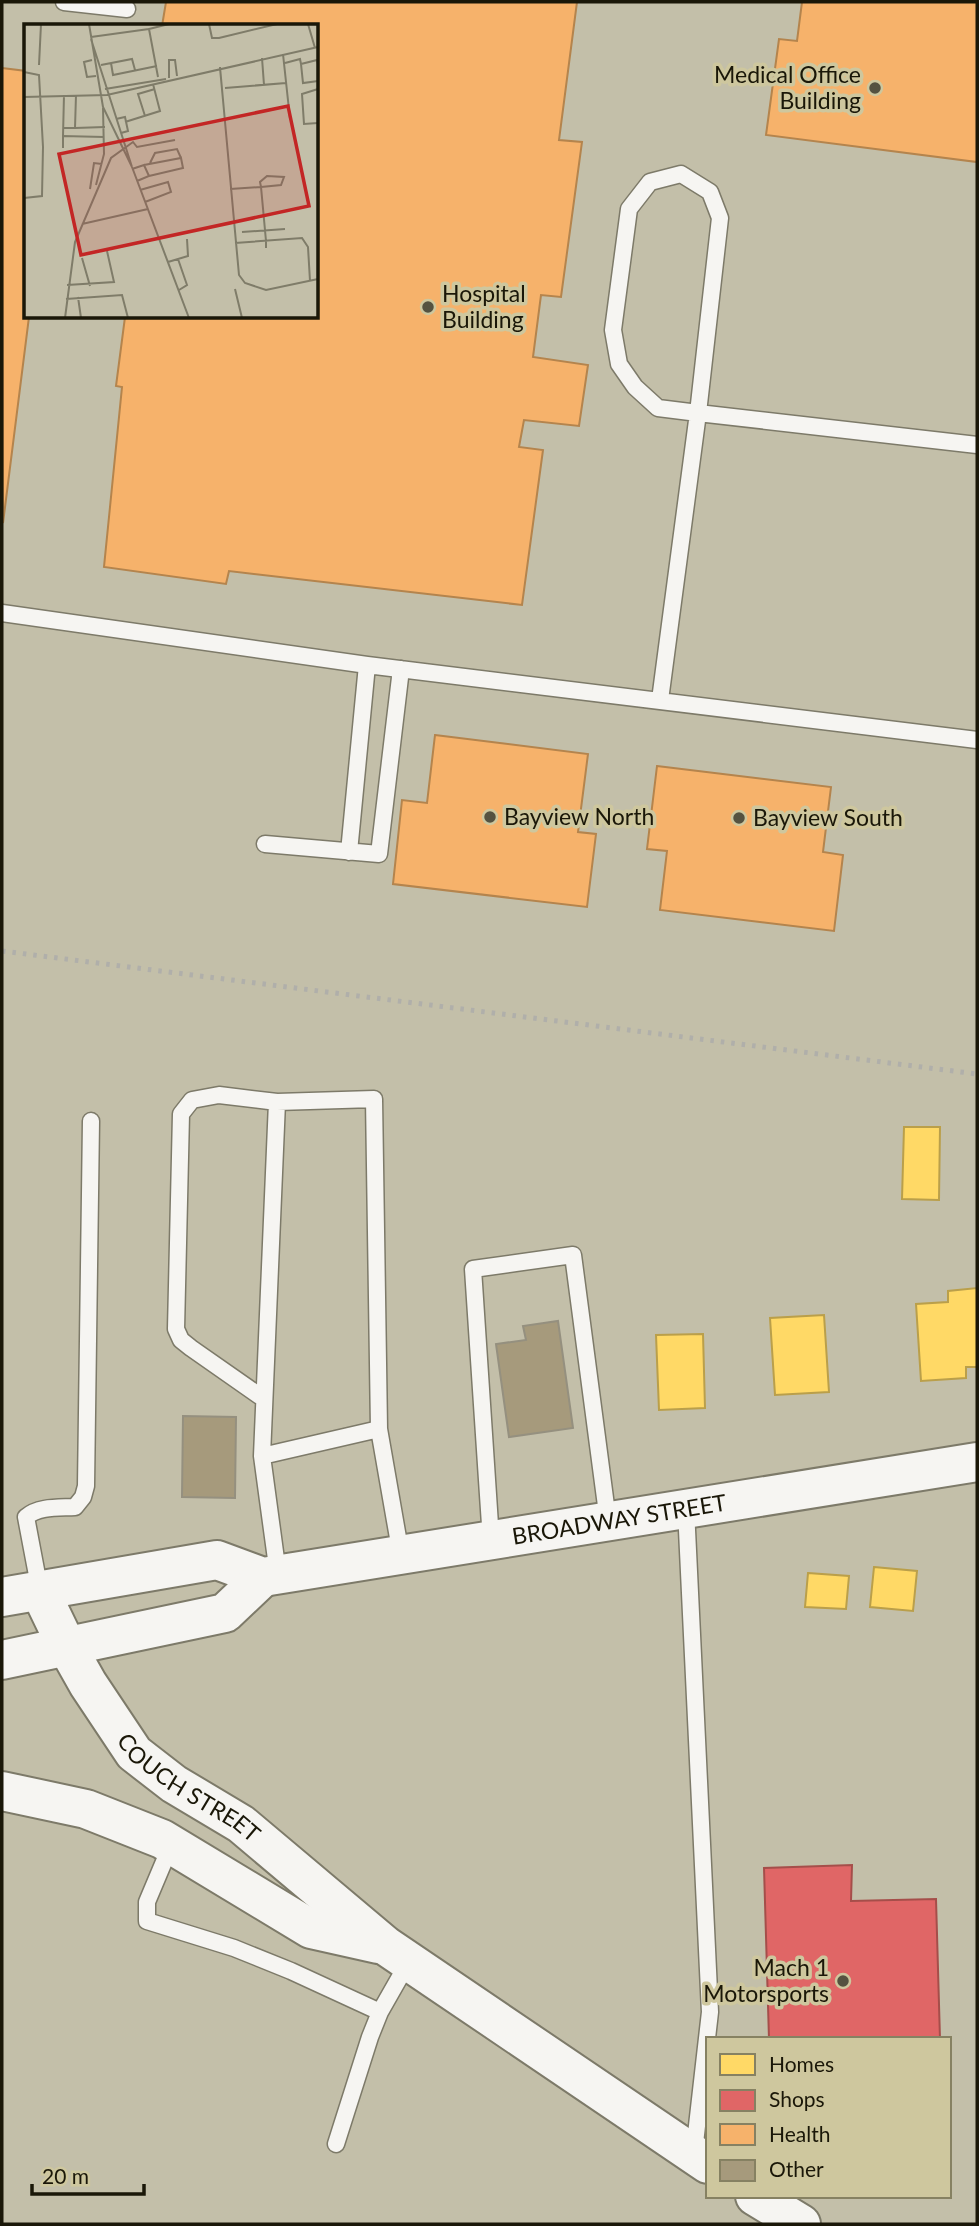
<svg xmlns="http://www.w3.org/2000/svg" width="979" height="2226" font-family="Lato,sans-serif">
  <style>
    .homes { fill: #ffd966; stroke: #ba9f4a; stroke-width: 2 }
    .shops { fill: #e06666; stroke: #a54e4a; stroke-width: 2 }
    .health { fill: #f6b26b; stroke: #b4844d; stroke-width: 2 }
    .building { fill: #a69a7c; stroke: #95907f; stroke-width: 2 }
    .lines { fill: none; stroke-linecap: round; stroke-linejoin: round }
    .service-casing { stroke: #7d7a69; stroke-width: 19 }
    .tertiary-casing { stroke: #7d7a69; stroke-width: 42 }
    .secondary-casing { stroke: #7d7a69; stroke-width: 42 }
    .service { stroke: #f6f5f2; stroke-width: 16 }
    .tertiary { stroke: #f6f5f2; stroke-width: 38 }
    .secondary { stroke: #f6f5f2; stroke-width: 38 }
    .rail { stroke: #b0afaa; stroke-width: 5; stroke-dasharray: 3.5 7; stroke-linecap: butt }
    .poi-dot { fill: #555240; stroke: #cec79e; stroke-width: 2.5 }
    .labels { text-anchor: middle; stroke-width: 7; stroke-linejoin: round; paint-order: stroke }
    .poi-label { font-size: 23px; fill: #1a1708; stroke: #cec79e; text-anchor: start }
    .street-label { font-size: 23px; fill: #1a1708; stroke: #cec79e }
    .inset-road { fill: none; stroke: #7f7c69; stroke-width: 2 }
    .view { fill: #c32625; fill-opacity: 0.15; stroke: #c32625; stroke-width: 3.5 }
    .inset-edge { fill: none; stroke: #1a1708; stroke-width: 3.5 }
  </style>
  <rect width="100%" height="100%" fill="#c3bfa9"/>
  <!-- homes -->
  <path class="homes" d="M904 1127H940L939 1200 902 1199Z
    M977 1288V1367H966V1378L921 1381 916 1304 948 1302V1291Z
    M824 1315 829 1392 775 1395 770 1318Z
    M703 1334 705 1408 659 1410 656 1335Z
    M874 1567 917 1571 913 1611 870 1607Z
    M808 1573 849 1576 846 1609 805 1607Z"/>
  <!-- shops -->
  <path class="shops" d="M852 1865 851 1901 936 1899 940 2039H769L764 1868Z"/>
  <!-- health -->
  <path class="health" d="M166 2H577L559 140 582 142 561 297 541 295 533 357 588 365 579 426 524 420 519 447 543 450 522 605 229 571 226 584 104 567 122 387 116 386 125 317H317V26H162Z
    M802 2H977V162L766 135 779 39 797 41Z
    M2 68 26 71V317H29L3 523Z
    M435 735 588 754 578 832 596 834 587 907 393 884 402 800 427 803Z
    M657 766 831 787 823 852 843 855 834 931 660 910 667 851 647 849Z"/>
  <!-- building -->
  <path class="building" d="M558 1321 573 1428 509 1437 496 1344 526 1340 523 1326Z
    M183 1416 236 1417 235 1498 182 1497Z"/>
  <g class="lines">
    <defs>
      <path id="service" d="M64 2 127 9
        M2 613 367 665 977 740
        M660 700 698 413 720 218 710 192 681 174 650 182 629 209 613 330 619 364 635 387 658 408 698 413 977 445
        M265 844 379 854 401 669
        M349 852 367 665
        M264 1399 191 1348 181 1340 176 1329 181 1114 192 1100 219 1095 277 1102
        M262 1456 277 1102 374 1099 379 1429
        M686 1509 710 2012 694 2152
        M491 1540 473 1269 573 1255 608 1521
        M278 1574 262 1456 379 1429 401 1555
        M40 1591 26 1517C39 1506 59 1508 75 1507L83 1497 86 1486 91 1121
        M171 1845 147 1902V1921L234 1948 291 1971 380 2012
        M336 2144 370 2037 380 2012 409 1961"/>
      <g id="tertiary">
        <path id="s1" d="M40 1591 66 1645 88 1684 134 1753 174 1784 241 1824 386 1946 708 2164"/>
        <path d="M2 1791 86 1809 162 1839 311 1929 378 1944"/>
        <path d="M755 2196 801 2224"/>
      </g>
      <g id="secondary">
        <path id="s2" d="M2 1597 217 1560 263 1577 977 1462"/>
        <path d="M2 1660 225 1613 263 1577"/>
      </g>
    </defs>
    <!-- service casing -->
    <use href="#service" class="service-casing"/>
    <!-- tertiary casing -->
    <use href="#tertiary" class="tertiary-casing"/>
    <!-- secondary casing -->
    <use href="#secondary" class="secondary-casing"/>
    <!-- service -->
    <use href="#service" class="service"/>
    <!-- tertiary -->
    <use href="#tertiary" class="tertiary"/>
    <!-- secondary -->
    <use href="#secondary" class="secondary"/>
    <!-- rail -->
    <path class="rail" d="M2 951 977 1074"/>
  </g>
  <!-- markers -->
  <g class="poi-dot">
    <circle cx="875" cy="88" r="7"/>
    <circle cx="428" cy="307" r="7"/>
    <circle cx="490" cy="817" r="7"/>
    <circle cx="739" cy="818" r="7"/>
    <circle cx="843" cy="1981" r="7"/>
  </g>
  <g class="labels">
    <!-- poi labels -->
    <g class="poi-label">
      <text x="861" y="83" text-anchor="end">Medical Office<tspan x="861" dy="26">Building</tspan></text>
      <text x="442" y="302">Hospital<tspan x="442" dy="26">Building</tspan></text>
      <text x="504" y="825">Bayview North</text>
      <text x="753" y="826">Bayview South</text>
      <text x="829" y="1976" text-anchor="end">Mach 1<tspan x="829" dy="26">Motorsports</tspan></text>
    </g>
    <!-- street labels -->
    <g class="street-label">
      <text dy="8" stroke="none"><textPath href="#s2" startOffset="628">BROADWAY STREET</textPath></text>
      <text dy="8" stroke="none"><textPath href="#s1" startOffset="252">COUCH STREET</textPath></text>
    </g>
  </g>
  <!-- overview -->
  <g transform="translate(24 24)">
    <rect width="294" height="294" fill="#c3bfa9"/>
    <path class="inset-road" d="M65 0 79 83 108 143M185 0 188 14H195L253 0M284 0 291 24M67 13 125 5M67 15 108 143 165 294M259 30 266 95M238 34 240 61M68 36 60 38 63 53 72 52M87 39 89 51 133 42M261 39 276 35 277 40 293 36 294 40M277 40 279 59 294 57M15 41 17 0M77 41 108 35 111 46M196 43 215 251 221 259 242 266 294 255M196 44 199 76M0 48 15 51 19 123 18 172 0 174M134 53 125 5 145 0M145 54V36H151L153 52M201 64 262 59M81 65 142 55M294 65 278 70 280 100 294 99M0 73 83 71 294 23M121 92 114 70 131 65M92 95 101 93 104 107 97 109M101 98 136 87 129 60M40 104H51L52 71M51 104 81 103M39 112 40 71M39 124V112L80 113M126 139 131 129 153 125 157 134M120 141 157 134 159 144 125 152M108 145 120 141 125 152 113 157M72 161 80 130 79 84M66 165 70 139 78 140M206 165 237 163 257 161 260 153 243 152 236 158 237 163 242 217V224M116 166 144 158 147 168 121 178M58 200 124 185M218 208 261 205M211 219 278 214 284 223 286 257M58 234 66 262M154 235 163 261 155 266M144 238 164 232 163 215M43 261 90 258 83 227M211 265 218 294M54 273 57 294M42 275 98 271 104 294M41 294 51 218 87 134 109 118 113 123 151 116"/>
    <path class="view" d="M264 82 285 182 57 231 35 130Z"/>
    <rect width="294" height="294" class="inset-edge"/>
  </g>
  <!-- border -->
  <rect width="979" height="2226" fill="none" stroke="#1a1708" stroke-width="7"/>
  <!-- legend -->
  <rect x="706" y="2037" width="245" height="161" fill="#cec79e" stroke="#868162" stroke-width="2"/>
  <rect x="720" y="2054" width="35" height="21" fill="#ffd966" stroke="#868162" stroke-width="2"/>
  <text x="769" y="2072" font-size="21" fill="#1a1708">Homes</text>
  <rect x="720" y="2090" width="35" height="21" fill="#e06666" stroke="#868162" stroke-width="2"/>
  <text x="769" y="2107" font-size="21" fill="#1a1708">Shops</text>
  <rect x="720" y="2124" width="35" height="21" fill="#f6b26b" stroke="#868162" stroke-width="2"/>
  <text x="769" y="2142" font-size="21" fill="#1a1708">Health</text>
  <rect x="720" y="2160" width="35" height="21" fill="#a69a7c" stroke="#868162" stroke-width="2"/>
  <text x="769" y="2177" font-size="21" fill="#1a1708">Other</text>
  <!-- scale -->
  <path d="M32 2184v10h112v-10" fill="none" stroke="#1a1708" stroke-width="3.5"/>
  <text x="42" y="2184" font-size="21" fill="#1a1708" stroke="#cec79e" stroke-width="5" paint-order="stroke">20 m</text>
</svg>
